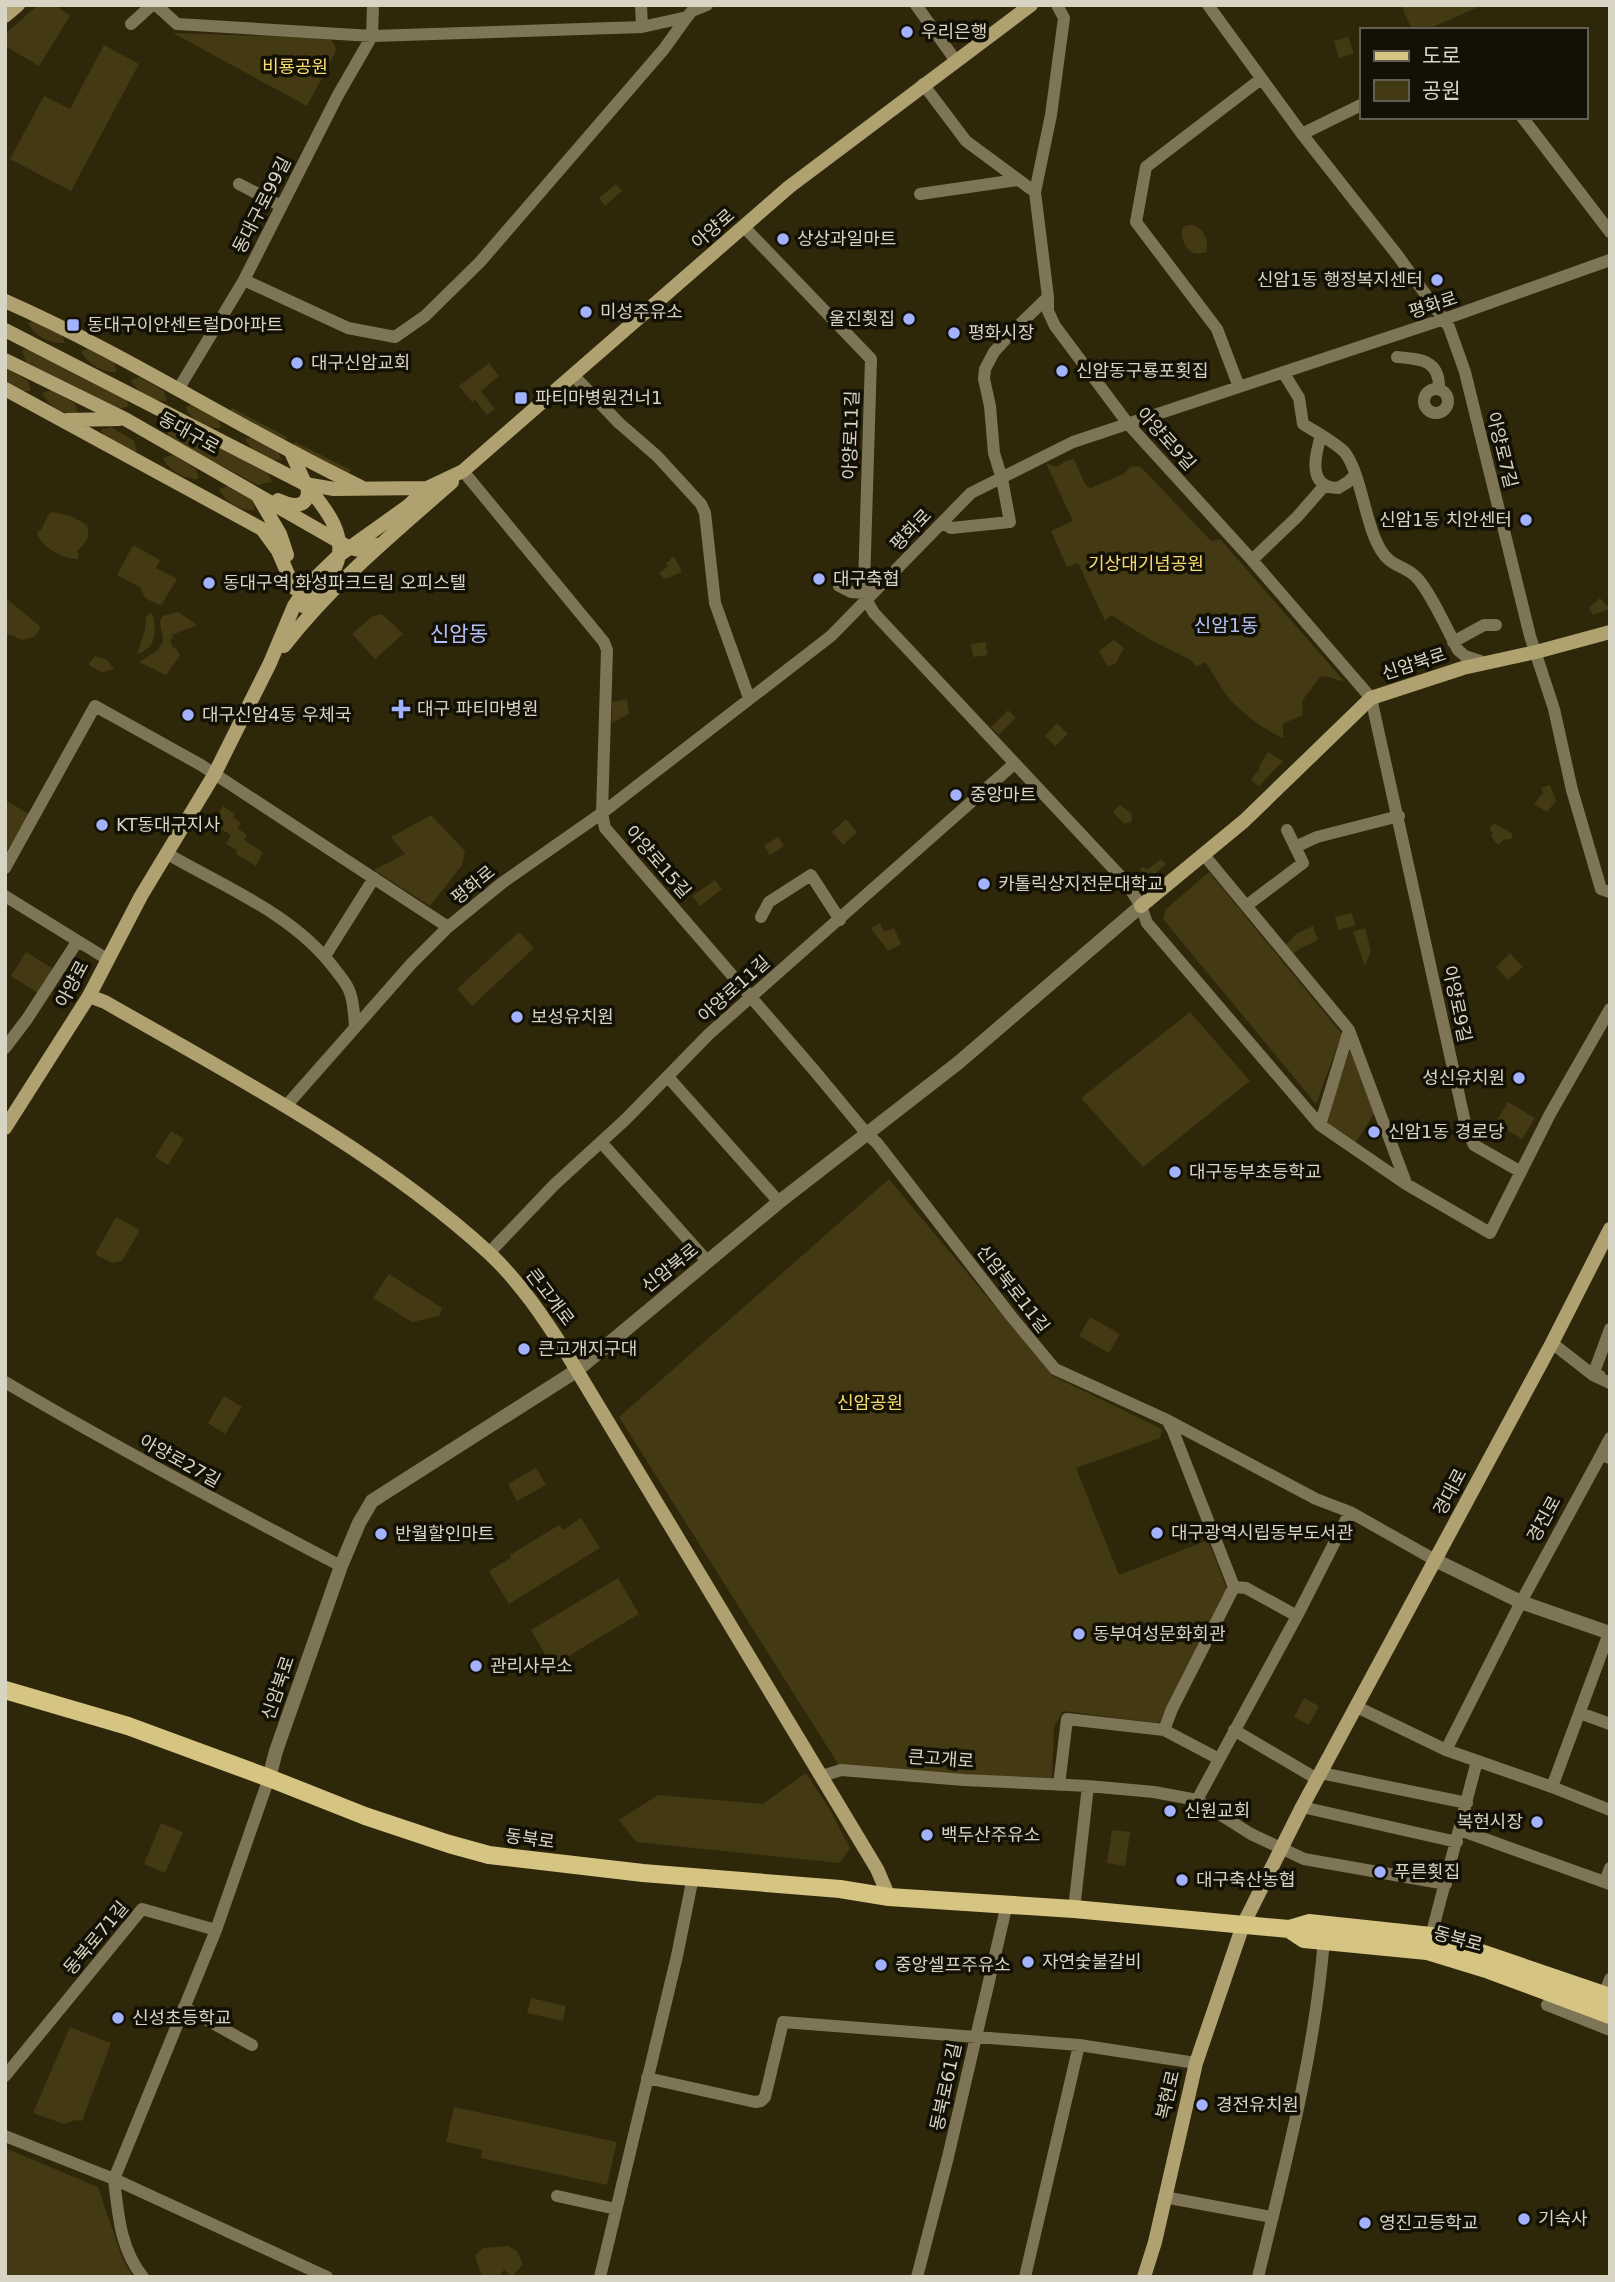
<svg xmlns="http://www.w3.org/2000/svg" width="1615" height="2282" font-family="'DejaVu Sans','Noto Sans KR',sans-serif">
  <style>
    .green { fill: #433912 }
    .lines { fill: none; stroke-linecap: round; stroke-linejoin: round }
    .minor { stroke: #7e7557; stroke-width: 12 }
    .tertiary { stroke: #7e7557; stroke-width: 14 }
    .secondary { stroke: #b0a270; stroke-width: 14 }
    .primary { stroke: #d6c482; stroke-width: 18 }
    .poi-dot { fill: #a2b2fd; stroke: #131005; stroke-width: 2.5 }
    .labels { text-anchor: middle; stroke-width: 7; stroke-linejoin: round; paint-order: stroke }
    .poi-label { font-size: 18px; fill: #d8d4c3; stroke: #131005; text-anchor: start }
    .park-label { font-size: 18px; fill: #f9dc6f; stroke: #131005 }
    .street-label { font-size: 18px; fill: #d8d4c3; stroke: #131005 }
    .neighbourhood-label { font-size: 19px; fill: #b4c1f8; stroke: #131005 }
    .quarter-label { font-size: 21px; fill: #b4c1f8; stroke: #131005 }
  </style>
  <rect width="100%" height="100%" fill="#2e270a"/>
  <!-- green -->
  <path class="green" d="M38 5H55L70 16 39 66 5 46V34Z
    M1401 5H1483L1426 30H1412Z
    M173 33 321 38 331 40 335 45 336 51 307 106Z
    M1348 37 1354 53 1339 58 1334 41Z
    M104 45 139 64 71 191 10 159 44 96 70 109Z
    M616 184 622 191 605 206 599 198Z
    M1189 225C1203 225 1210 240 1206 252 1189 258 1181 244 1182 229L1185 226Z
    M37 320 61 333 65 343C50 344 34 336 28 323Z
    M90 348 114 362 117 372C103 373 87 364 81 351Z
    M34 349 124 395 129 406 116 410 26 363 22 350Z
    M489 363 499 376 481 391 495 409 487 415 475 400 472 402 459 386Z
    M5 367 28 381 31 391H20L5 382Z
    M140 377 164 391 167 401C153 402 137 393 131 380Z
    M51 390 75 404 78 414C64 415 48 406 42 393Z
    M194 404 218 418 221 428C207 429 191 420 185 407Z
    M232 408 287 437 283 444 229 414Z
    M177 424 267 471 272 482 258 485 169 438 165 425Z
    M111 427 134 441 137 451C123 452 107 443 101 430Z
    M254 436 278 450 281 460C267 461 251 452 245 439Z
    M295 442 351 470 347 477 292 449Z
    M173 455 196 469 199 479C185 480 169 471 163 458Z
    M1074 459 1086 486 1091 488 1125 473 1130 467 1138 466 1142 468 1211 541 1220 539 1344 681C1335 681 1329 674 1320 677L1302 701 1303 715 1282 724 1284 738C1266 732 1238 710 1226 695 1219 684 1213 673 1205 662L1196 667 1191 660 1149 639 1111 615 1105 621 1078 563 1067 567 1051 531 1073 521 1046 463 1056 467 1068 460Z
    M228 486 252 500 255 510C241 512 225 502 219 489Z
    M52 512 71 516 87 525C91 536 85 545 77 551L79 554 77 559C62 558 42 548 37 533L42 528 48 515Z
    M135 546 160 560 156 568 177 579 162 604 159 605 145 598 140 587 117 575 132 547Z
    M674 556 682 572 665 579 659 574 668 566 666 563Z
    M1600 598 1610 609 1593 615 1589 608Z
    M7 599 41 627 34 637 23 640 5 633Z
    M178 612 197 625 172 635 173 638 170 640 174 649 176 648 180 656 166 675 139 662 158 650 163 641 160 621 163 616Z
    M150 613 153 615C156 632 157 648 137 654L145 630 146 617Z
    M382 614 403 634 375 659 352 634 373 616Z
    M1114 640 1124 648 1116 663 1108 667 1099 651Z
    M986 642 987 655 973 657 971 644Z
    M95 656 107 660 114 669 102 672 90 666 89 663Z
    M627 699 629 714 612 723V702Z
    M1008 710 1016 718 999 735 991 727Z
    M1057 723 1068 734 1055 746 1045 736Z
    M1268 752 1283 761 1259 786 1251 780 1260 768 1259 766Z
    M1550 785 1556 801 1547 812 1534 804 1543 793 1541 788Z
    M5 800 29 814 5 854Z
    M1120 805 1132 814 1131 822 1124 824 1113 812Z
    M223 806 235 814 233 817 241 823 237 828 247 835 244 840 263 852 256 866 236 854 237 850 226 844 231 835 212 824Z
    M431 815 465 851 462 865 430 906 374 870 405 854 391 837Z
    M846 819 857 832 843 845 832 832Z
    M1494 823 1513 834 1511 839 1503 840 1498 845 1491 836 1493 834 1489 829Z
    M778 837 784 846 770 855 764 846Z
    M1161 859 1166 864 1144 883 1140 880 1141 867 1148 869Z
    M1209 872 1342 1034 1316 1104 1163 919 1166 909Z
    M715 880 722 889 700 906 692 896Z
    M1352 913 1355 926 1338 930 1335 917Z
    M880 923 884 932 894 928 901 944 888 951 871 928Z
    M1313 926 1318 940 1299 949 1293 954 1286 945 1296 934Z
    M1365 928 1371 951 1365 966 1353 932Z
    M519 932 534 948 472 1006 457 989Z
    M26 952 53 969 38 993 11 976Z
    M1510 953 1523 967 1508 980 1496 967Z
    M1190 1012 1250 1081 1143 1167 1081 1098Z
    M1350 1050 1374 1114 1356 1142 1325 1123Z
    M1508 1102 1535 1118 1522 1139 1495 1123Z
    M171 1131 184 1139 168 1165 155 1157Z
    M889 1179 1053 1376 1162 1429 1160 1438 1076 1468 1119 1575 1208 1540 1227 1589 1164 1718 1157 1723 1063 1711 1054 1727 1052 1779 840 1767 619 1417Z
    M116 1217 140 1230 122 1261 112 1263 95 1254Z
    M389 1274 442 1308 439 1316 412 1322 373 1298Z
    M1090 1317 1120 1334 1109 1353 1079 1336Z
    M224 1396 242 1407 225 1434 208 1423Z
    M536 1468 546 1485 517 1501 508 1484Z
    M581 1518 600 1548 509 1604 489 1571 511 1558 510 1555 559 1525 563 1530Z
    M618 1578 639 1614 552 1666 531 1630Z
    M1304 1698 1319 1706 1309 1725 1294 1717Z
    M806 1773 830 1810 850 1848 840 1863 636 1842 619 1820 658 1795 763 1804Z
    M161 1823 183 1832 165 1873 144 1864Z
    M1112 1830 1130 1832 1125 1866 1107 1863Z
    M531 1998 566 2006 563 2021 527 2013Z
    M70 2027 111 2043 82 2121 75 2120 64 2124 33 2113Z
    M454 2107 617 2142 607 2185 481 2158 482 2150 446 2142Z
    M5 2148 98 2187 123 2260 133 2277H5Z
    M508 2246 517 2251 523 2264 512 2277 504 2270 498 2277H482L475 2256 483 2248Z"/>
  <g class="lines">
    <!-- minor -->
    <path class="minor" d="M156 5 177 24 372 36 642 27 687 17 692 11 707 5
      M641 5 642 27
      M916 5 956 61
      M1208 5 1302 134 1398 256 1449 327 1465 372 1530 636 1554 709 1572 790 1601 889 1610 892
      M131 24 152 5
      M923 84 966 141 1035 192 1048 297V311L1055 326 1129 425 1252 560 1371 698 1466 1127 1474 1145 1521 1172
      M1522 117 1610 232
      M1302 134 1361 105
      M239 184 281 206
      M1035 192 1051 115 1064 18 1057 5
      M920 194 1017 180
      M744 227 871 359 864 585 867 601 874 613 1125 881 1141 906 1147 923 1320 1125 1406 1184 1490 1233 1550 1114 1610 1009
      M244 280 348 328 395 337 425 316 480 262 664 49 687 17
      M1397 357C1421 359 1440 360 1439 389
      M1283 372 1299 398 1303 424C1314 431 1340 445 1346 454 1364 480 1366 539 1388 559 1395 566 1407 568 1415 576 1428 587 1449 633 1458 650L1465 656 1486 663
      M573 375 619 423 657 456 701 504 705 513 715 603 749 698
      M1239 387 1217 329 1136 222 1146 167 1261 79
      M179 388 244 280 338 95 372 36 373 5
      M1424 401a12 12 0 1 1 24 0a12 12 0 1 1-24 0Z
      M1321 436C1315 455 1307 488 1338 488L1348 482 1355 475
      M463 471 604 642 607 650 602 813 605 828 813 1069 867 1134 877 1143 1011 1316 1055 1369 1167 1420 1316 1499 1350 1512 1435 1560
      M942 523 951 528 1010 522 1002 479 994 453 990 406 984 379 985 369 994 352 1015 329 1048 297
      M1252 560 1297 517 1325 485
      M839 586 851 592 865 593
      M1453 642 1484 625H1496
      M1295 847 1317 837 1399 816
      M166 853C224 887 292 913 334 968 339 975 346 982 349 990 354 1001 354 1015 355 1027
      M1204 855 1349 1030 1406 1183
      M5 868 95 706 201 765 448 927
      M5 896 107 959
      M1246 906 1303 863 1287 830
      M761 917 769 902 811 875 840 920
      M325 956 374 878
      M5 1048 27 1019 77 942
      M668 1077 779 1202
      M286 1106 412 963 448 927 502 883 602 813 831 636 971 493 1073 442 1453 316 1610 260
      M1320 1125 1349 1030
      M601 1142 708 1262
      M489 1253 554 1185 625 1120 709 1034 1014 764
      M1552 1343 1593 1375 1610 1383
      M1600 1376 1593 1375 1610 1329
      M5 1382C115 1447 228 1507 341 1566
      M1610 1438 1601 1455 1610 1458
      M1234 1587 1246 1588 1297 1616
      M1357 1707 1446 1750 1552 1787 1610 1810
      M1580 1713 1610 1724
      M1164 1730 1219 1759
      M1234 1730 1317 1779
      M1446 1750 1521 1602 1601 1455
      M1321 1773 1467 1803
      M822 1776 841 1770 964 1780 1088 1786 1154 1792 1197 1800 1251 1834 1304 1859 1446 1884
      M1059 1785 1067 1719 1164 1730 1172 1709 1234 1587 1173 1431 1167 1420
      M1552 1787 1609 1633
      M1197 1800 1297 1616 1350 1512
      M1302 1807 1457 1842
      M1460 1830 1610 1884
      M1605 1882 1610 1868
      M1074 1909 1088 1786
      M1431 1936 1477 1761
      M1604 1995 1610 1979
      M1547 2005 1610 2030
      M184 2007 252 2045
      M5 2076 142 1909 216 1930 269 1778
      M647 2078 755 2102 761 2101 765 2097 783 2022 1079 2045 1196 2063
      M5 2136 114 2179 216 1930
      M114 2179 327 2277
      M114 2179C118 2213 120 2249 143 2277
      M557 2196 616 2209
      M1164 2197 1272 2217
      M600 2277 677 1956 693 1877
      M917 2277 948 2157 1007 1904
      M1025 2277 1079 2045
      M1258 2277C1285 2165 1315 2054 1324 1939"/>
    <!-- tertiary -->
    <path class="tertiary" d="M1435 1560 1521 1602 1610 1633
      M269 1778 276 1751 341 1566 359 1523 372 1501 576 1371 779 1202 958 1063 1141 906"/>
    <!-- secondary -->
    <path class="secondary" d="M5 16 18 5
      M5 301C128 355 240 429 361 487
      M5 330 305 484 334 489 427 488
      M5 360 125 419 350 548 359 550 381 544
      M5 389 262 529 278 551 294 588
      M67 420 120 419
      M259 498 280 534 287 555
      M278 500C291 506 308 510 308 490L291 452
      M303 606C312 595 324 585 332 573 353 540 325 507 305 484
      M284 646C332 584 393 534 452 482
      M1141 906 1244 821 1371 698 1463 668 1536 652 1610 632
      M89 996 105 1002C234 1076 379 1152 489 1253 520 1282 544 1318 567 1354L877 1869 889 1897
      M5 1128 89 996 141 896 214 775 270 663 294 606 308 585 338 556 408 506 427 488 463 471 789 187 1031 5
      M1144 2277 1155 2242 1196 2063 1243 1925 1302 1807 1552 1343 1610 1229"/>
    <!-- primary -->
    <path class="primary" d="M5 1690 128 1726 269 1778 365 1816 449 1844 489 1855 643 1873 840 1889 889 1897 1074 1909 1289 1929 1309 1923 1431 1936 1610 1997
      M1289 1929 1304 1939 1427 1951 1489 1970 1610 2015"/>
  </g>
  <!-- markers -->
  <g class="poi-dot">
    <circle cx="907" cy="32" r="7"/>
    <circle cx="783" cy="239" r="7"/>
    <circle cx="1437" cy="280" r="7"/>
    <circle cx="586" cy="312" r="7"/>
    <circle cx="909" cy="319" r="7"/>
    <rect x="66" y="318" width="14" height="14" rx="3.5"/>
    <circle cx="954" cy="333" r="7"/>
    <circle cx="297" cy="363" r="7"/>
    <circle cx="1062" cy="371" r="7"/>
    <rect x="514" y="391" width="14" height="14" rx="3.5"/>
    <circle cx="1526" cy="520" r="7"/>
    <circle cx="819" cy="579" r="7"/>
    <circle cx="209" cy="583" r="7"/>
    <path d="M397.5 698.5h7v7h7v7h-7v7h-7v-7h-7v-7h7z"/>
    <circle cx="188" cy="715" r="7"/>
    <circle cx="956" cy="795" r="7"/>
    <circle cx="102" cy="825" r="7"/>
    <circle cx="984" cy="884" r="7"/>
    <circle cx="517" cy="1017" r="7"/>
    <circle cx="1519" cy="1078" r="7"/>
    <circle cx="1374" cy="1132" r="7"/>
    <circle cx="1175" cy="1172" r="7"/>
    <circle cx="524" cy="1349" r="7"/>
    <circle cx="1157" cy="1533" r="7"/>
    <circle cx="381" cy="1534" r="7"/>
    <circle cx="1079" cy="1634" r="7"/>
    <circle cx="476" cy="1666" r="7"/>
    <circle cx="1170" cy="1811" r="7"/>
    <circle cx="1537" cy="1822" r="7"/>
    <circle cx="927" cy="1835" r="7"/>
    <circle cx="1380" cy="1872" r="7"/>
    <circle cx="1182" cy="1880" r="7"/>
    <circle cx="1028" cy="1962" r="7"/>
    <circle cx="881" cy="1965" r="7"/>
    <circle cx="118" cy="2018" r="7"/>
    <circle cx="1202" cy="2105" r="7"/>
    <circle cx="1524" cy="2219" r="7"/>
    <circle cx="1365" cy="2223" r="7"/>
  </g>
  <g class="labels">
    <!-- poi labels -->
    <g class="poi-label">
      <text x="921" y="38">우리은행</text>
      <text x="797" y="245">상상과일마트</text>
      <text x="1423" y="286" text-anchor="end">신암1동 행정복지센터</text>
      <text x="600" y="318">미성주유소</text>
      <text x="895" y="325" text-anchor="end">울진횟집</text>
      <text x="87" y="331">동대구이안센트럴D아파트</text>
      <text x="968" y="339">평화시장</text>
      <text x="311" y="369">대구신암교회</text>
      <text x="1076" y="377">신암동구룡포횟집</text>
      <text x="535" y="404">파티마병원건너1</text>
      <text x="1512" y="526" text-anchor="end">신암1동 치안센터</text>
      <text x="833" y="585">대구축협</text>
      <text x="223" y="589">동대구역 화성파크드림 오피스텔</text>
      <text x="417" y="715">대구 파티마병원</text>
      <text x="202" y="721">대구신암4동 우체국</text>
      <text x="970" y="801">중앙마트</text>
      <text x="116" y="831">KT동대구지사</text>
      <text x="998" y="890">카톨릭상지전문대학교</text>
      <text x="531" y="1023">보성유치원</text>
      <text x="1505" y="1084" text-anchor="end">성신유치원</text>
      <text x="1388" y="1138">신암1동 경로당</text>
      <text x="1189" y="1178">대구동부초등학교</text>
      <text x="538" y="1355">큰고개지구대</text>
      <text x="1171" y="1539">대구광역시립동부도서관</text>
      <text x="395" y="1540">반월할인마트</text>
      <text x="1093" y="1640">동부여성문화회관</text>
      <text x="490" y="1672">관리사무소</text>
      <text x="1184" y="1817">신원교회</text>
      <text x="1523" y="1828" text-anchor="end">복현시장</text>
      <text x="941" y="1841">백두산주유소</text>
      <text x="1394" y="1878">푸른횟집</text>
      <text x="1196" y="1886">대구축산농협</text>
      <text x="1042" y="1968">자연숯불갈비</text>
      <text x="895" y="1971">중앙셀프주유소</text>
      <text x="132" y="2024">신성초등학교</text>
      <text x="1216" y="2111">경전유치원</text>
      <text x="1538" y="2225">기숙사</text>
      <text x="1379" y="2229">영진고등학교</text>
    </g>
    <!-- park labels -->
    <g class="park-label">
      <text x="295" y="73">비룡공원</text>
      <text x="1146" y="570">기상대기념공원</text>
      <text x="870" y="1409">신암공원</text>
    </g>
    <!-- street labels -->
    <g class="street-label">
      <text transform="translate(262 205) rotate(-63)" y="6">동대구로99길</text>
      <text transform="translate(713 229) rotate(-41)" y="6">아양로</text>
      <text transform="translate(1433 305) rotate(-18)" y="6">평화로</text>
      <text transform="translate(189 433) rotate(29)" y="6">동대구로</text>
      <text transform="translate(851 435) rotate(-88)" y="6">아양로11길</text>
      <text transform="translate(1166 439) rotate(48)" y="6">아양로9길</text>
      <text transform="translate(1502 450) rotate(76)" y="6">아양로7길</text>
      <text transform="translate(911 530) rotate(-46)" y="6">평화로</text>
      <text transform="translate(1414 664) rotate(-18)" y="6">신암북로</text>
      <text transform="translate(658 862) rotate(49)" y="6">아양로15길</text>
      <text transform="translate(473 885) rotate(-39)" y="6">평화로</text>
      <text transform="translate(72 984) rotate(-62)" y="6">아양로</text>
      <text transform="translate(734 989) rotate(-42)" y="6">아양로11길</text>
      <text transform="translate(1457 1004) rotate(78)" y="6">아양로9길</text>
      <text transform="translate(670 1268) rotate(-39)" y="6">신암북로</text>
      <text transform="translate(1013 1289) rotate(52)" y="6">신암북로11길</text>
      <text transform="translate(550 1297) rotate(53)" y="6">큰고개로</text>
      <text transform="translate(180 1461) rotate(29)" y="6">아양로27길</text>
      <text transform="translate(1450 1492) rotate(-62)" y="6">경대로</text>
      <text transform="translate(1544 1519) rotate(-61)" y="6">경진로</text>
      <text transform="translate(278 1688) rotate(-71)" y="6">신암북로</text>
      <text transform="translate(941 1759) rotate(4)" y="6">큰고개로</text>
      <text transform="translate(530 1839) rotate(8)" y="6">동북로</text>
      <text transform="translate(96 1938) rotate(-50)" y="6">동북로71길</text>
      <text transform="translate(1458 1939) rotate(15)" y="6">동북로</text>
      <text transform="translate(946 2087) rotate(-78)" y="6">동북로61길</text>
      <text transform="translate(1168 2095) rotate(-77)" y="6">복현로</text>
    </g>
    <!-- neighbourhood labels -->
    <g class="neighbourhood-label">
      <text x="1226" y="632">신암1동</text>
    </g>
    <!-- quarter labels -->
    <g class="quarter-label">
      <text x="459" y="641">신암동</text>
    </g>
  </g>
  <!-- border -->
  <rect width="1615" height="2282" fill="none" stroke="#d8d4c3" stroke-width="14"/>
  <!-- legend -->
  <rect x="1360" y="28" width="228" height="91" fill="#131005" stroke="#625e51" stroke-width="2"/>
  <rect x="1374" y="51" width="35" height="10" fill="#d6c482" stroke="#625e51" stroke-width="2"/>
  <text x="1422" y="63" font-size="21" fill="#d8d4c3">도로</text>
  <rect x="1374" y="80" width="35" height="21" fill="#433912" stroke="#625e51" stroke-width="2"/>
  <text x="1422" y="98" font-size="21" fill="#d8d4c3">공원</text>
</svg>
